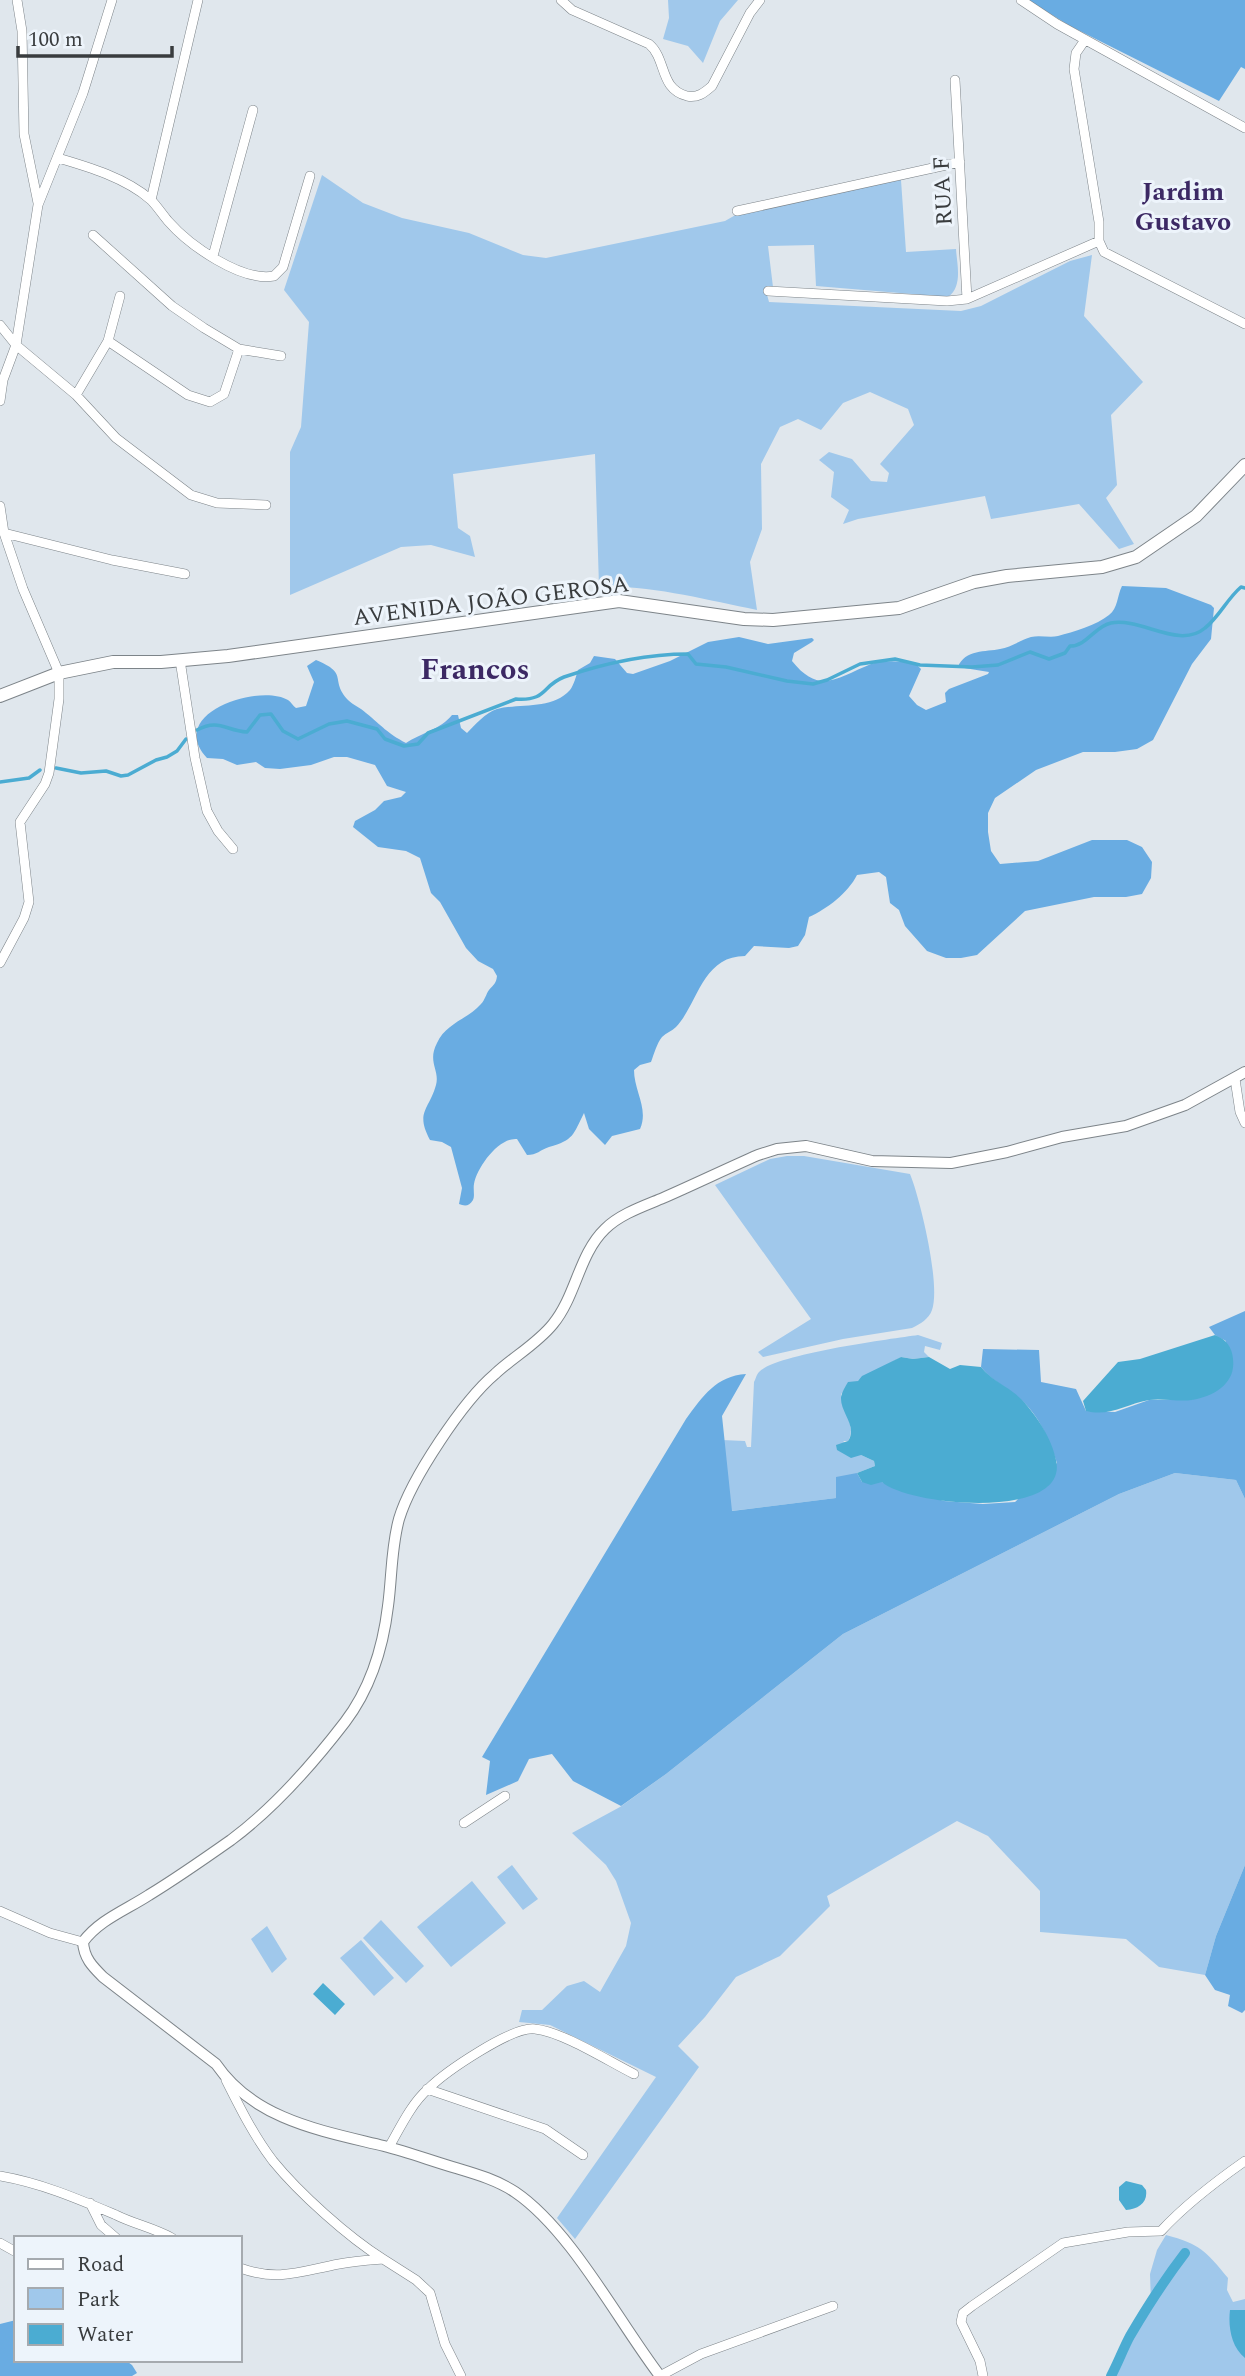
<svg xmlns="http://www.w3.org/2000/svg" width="1245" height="2376" font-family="Spectral,serif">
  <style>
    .green { fill: #a0c8eb }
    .forest { fill: #69ace2 }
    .water { fill: #4bacd2 }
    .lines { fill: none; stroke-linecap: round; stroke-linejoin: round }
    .stream { stroke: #4bacd2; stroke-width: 3.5 }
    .canal { stroke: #4bacd2; stroke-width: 10 }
    .minor-casing { stroke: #7d8489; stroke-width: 10 }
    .tertiary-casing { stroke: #7d8489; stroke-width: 12 }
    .secondary-casing { stroke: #7d8489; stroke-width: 14 }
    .minor { stroke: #fff; stroke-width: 9 }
    .tertiary { stroke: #fff; stroke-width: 10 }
    .secondary { stroke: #fff; stroke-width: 12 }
    .labels { text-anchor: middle; stroke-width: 6; stroke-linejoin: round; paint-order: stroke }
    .street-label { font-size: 23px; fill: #393c3e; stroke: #edf4fb }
    .quarter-label { font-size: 26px; font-weight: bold; fill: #3c2964; stroke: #edf4fb }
    .district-label { font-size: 30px; font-weight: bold; fill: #3c2964; stroke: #edf4fb }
  </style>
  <rect width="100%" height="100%" fill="#e0e7ed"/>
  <!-- green -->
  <path class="green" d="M668 0H738L720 21 703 63 688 46 663 39 669 18Z
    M322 175 363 203 402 218 469 233 523 255 546 258 725 221 739 213 889 181 901 180 906 252 956 249C957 265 963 286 948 297L816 286 814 245 768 246 773 287H765L769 302 961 311 981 306 1070 261 1092 255 1084 316 1143 382 1111 415 1117 485 1106 498 1134 544 1119 549 1079 504 991 519 985 496 858 519 843 524 849 510 831 497 834 472 819 460 829 452 852 459 871 481 887 482 889 473 880 464 914 425 908 409 870 392 843 403 821 430 798 419 780 427 761 464 762 529 750 562 757 610C706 600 652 585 599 587L595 454 453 474 458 528 470 536 475 557 431 545 401 547 290 595V452L301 427 309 322 284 290Z
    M787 1156H804L910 1174C920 1198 941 1285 932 1310 929 1319 920 1324 912 1328L843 1339 763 1357 758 1352 811 1319 715 1185 770 1159Z
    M918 1335 942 1343 940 1350 925 1346 924 1352 929 1357 913 1359 901 1357 858 1381 841 1394C842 1409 857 1426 848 1441H843L861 1455 874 1461 875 1466 857 1473 836 1498 731 1511 722 1440 745 1441 747 1447H751L754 1382C756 1379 756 1375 759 1372 776 1354 890 1339 918 1335Z
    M1175 1473 1236 1480 1245 1499V1865L1216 1936 1205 1975 1159 1967 1126 1939 1040 1932V1891L988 1836 957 1821 827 1896 830 1906 780 1956 736 1977 705 2017 678 2046 699 2067 575 2239 557 2218 656 2077 550 2025 519 2022 522 2010H542L567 1986 584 1981 600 1992 626 1946 631 1923 616 1881 606 1865 572 1833 620 1807 666 1774 843 1634 1119 1494Z
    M512 1865 538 1899 523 1910 497 1877Z
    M472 1881 506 1923 451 1967 417 1927Z
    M381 1920 424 1966 406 1983 363 1938Z
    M267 1926 287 1959 272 1973 251 1939Z
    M361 1940 394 1978 374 1996 340 1958Z
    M1166 2235C1200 2244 1206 2251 1228 2278L1227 2290 1233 2302 1245 2299V2376H1111L1122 2358 1129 2339 1151 2303 1150 2274 1157 2250Z"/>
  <!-- forest -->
  <path class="forest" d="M1028 0H1245V69L1241 67 1219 101 1070 26Z
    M1122 586 1166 588 1211 605 1214 608 1211 639 1192 664 1153 740 1137 749 1115 752H1083L1036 770 995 798 988 813V832L991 851 1000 864 1038 861 1092 840H1127L1142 847 1152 862 1151 878 1142 894 1126 897H1094L1025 911 977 955 961 958H946L927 951 905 926 899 910 890 903 886 877 879 872 857 875C848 893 827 909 809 917L805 935 798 946 789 948 754 946 745 956C702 956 698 1004 676 1027 672 1031 666 1033 662 1037 657 1043 654 1054 651 1062L640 1065 634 1070C634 1091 649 1109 640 1129L612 1136 605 1145 589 1129 584 1113C573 1135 574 1140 549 1147 540 1150 537 1155 527 1155L517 1139C499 1137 477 1167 474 1184 473 1189 475 1196 473 1200 469 1207 464 1206 459 1204L462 1188 451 1147 442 1142 430 1140C415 1112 429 1110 436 1085 440 1070 427 1062 437 1043 446 1023 468 1019 481 1004 485 1000 486 994 489 990 494 984 496 984 497 976L493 969 478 961 466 948 440 902 431 893 420 858 406 851 378 847 353 827 355 821 375 810 384 801 401 797 406 792 387 786 375 765 347 757H334L311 765 280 769 265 768 256 762 237 765 223 759 207 758C165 713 260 683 288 700 291 702 293 706 296 708L306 706 314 682 307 666 316 660C350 674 329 679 348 700 353 705 361 708 366 713 382 726 387 733 406 743 421 733 441 729 452 715H458L461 728 467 733C476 724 485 713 497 709 521 703 552 710 570 690 574 685 576 676 578 670L590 663 594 656 615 659 627 673 633 674 670 661 708 642 739 637 768 644 812 638 814 640 812 642 794 653 792 661C820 696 838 677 871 664 883 660 904 661 916 664L921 669 909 696 917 705 926 710 946 702 945 693 949 689 988 674 989 672 958 667C965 649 986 652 1000 649 1011 647 1021 640 1031 637 1040 635 1050 638 1058 636 1073 632 1097 625 1109 615 1118 608 1117 596 1122 586Z
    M1245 1311V1499L1236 1480 1175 1473 1119 1494 843 1634 666 1774 621 1806 573 1781 552 1754 529 1759 518 1781 486 1795 490 1761 482 1757 686 1419C703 1396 716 1376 746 1374L722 1416 732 1511 836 1498V1477L857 1473 862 1482H882L944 1501 983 1504 1015 1502 1057 1463C1050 1441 1038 1413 1019 1398 1006 1387 992 1381 981 1367L983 1349 1039 1350 1041 1382 1076 1389 1086 1411 1115 1412 1149 1400H1192L1226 1341 1215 1335 1209 1327Z
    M1245 1865V2010L1242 2013 1228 2006 1230 1995 1215 1990 1205 1975 1216 1936Z
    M16 2320V2360H125L132 2365 137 2373 132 2376H0V2324Z"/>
  <!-- water -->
  <path class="water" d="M1215 1335C1226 1339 1232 1347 1233 1359 1236 1383 1215 1396 1192 1400 1178 1402 1163 1398 1149 1400 1126 1404 1110 1417 1086 1411L1083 1401 1118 1362 1140 1359Z
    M901 1357 913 1359 929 1357 950 1369 960 1365 981 1367C993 1382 1010 1387 1022 1400 1037 1416 1052 1439 1056 1460 1070 1521 908 1506 882 1482L871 1485 862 1482 857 1473 875 1466 874 1461 861 1455 851 1458 837 1450 836 1445 848 1441C858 1426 840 1413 841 1397 842 1392 845 1387 848 1382L858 1381 862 1376Z
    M323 1983 345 2004 335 2015 313 1994Z
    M1126 2181 1142 2185 1146 2190C1148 2203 1138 2209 1126 2210L1119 2200V2187Z
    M1230 2310H1245V2358C1231 2347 1228 2326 1230 2310Z"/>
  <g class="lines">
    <!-- stream -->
    <path class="stream" d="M197 730C219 718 226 731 247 732L260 715 271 714 283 731 298 739 329 724 347 721 377 729 385 739 404 746 418 744 428 733 516 699C548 701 541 686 564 677 602 664 647 654 688 654L696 664 726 667 787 681 813 684 827 680 860 664 895 659 920 665 972 667 998 665 1030 652 1049 659 1065 653 1070 646C1087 646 1095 626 1111 623 1141 617 1179 650 1205 628 1219 617 1227 599 1241 587L1245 588
      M56 768 81 773 106 771 121 776 128 775 156 760 167 757 177 751 186 739
      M0 782 29 778 40 770"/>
    <!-- canal -->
    <path class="canal" d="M1111 2376C1118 2363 1123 2349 1130 2336 1147 2307 1165 2279 1185 2253"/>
    <defs>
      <path id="minor" d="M17 0 22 31 24 134 38 203
        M561 0 572 10 649 44C667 59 659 89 687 96 698 98 704 93 712 86L750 13 760 0
        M1021 0 1057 24 1245 128
        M1085 40 1076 53 1074 69 1099 222V241L1104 252 1245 324
        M955 80 967 299
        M58 158C89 167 126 178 151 200 157 206 162 214 168 221 189 245 241 282 274 276L283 267 310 176
        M151 200 198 0
        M737 211 960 162
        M93 235 172 306 204 328 239 349 281 356
        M213 256 253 110
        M768 291 947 301 967 299 1099 241
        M0 325 16 345 76 395 116 438 191 495 217 503 266 505
        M108 341 188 395 210 402 224 394 239 349
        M76 395 108 341 120 296
        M0 401 3 380 16 345 38 205 83 93 112 0
        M0 506 4 533 23 589 59 673V699L49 773 45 784 20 822 29 902 24 918 0 963
        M4 533 112 560 185 574
        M180 660 195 758 207 811 218 831 233 849
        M1235 1079 1240 1112 1245 1123
        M464 1823 505 1796
        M0 1911 50 1933 83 1942
        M226 2080C240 2108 254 2136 273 2161 299 2193 348 2237 383 2259 369 2260 353 2261 339 2264 301 2271 279 2282 240 2268
        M427 2089 545 2129 583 2155
        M389 2147C400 2128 411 2104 428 2089 445 2072 512 2026 535 2029 563 2032 608 2061 634 2074
        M0 2176C41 2183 78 2199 116 2215 134 2224 154 2228 172 2238
        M90 2203 101 2225 116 2238
        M0 2243 16 2252
        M383 2259 416 2280 430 2293 445 2344 461 2376
        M660 2376 701 2354 833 2306
        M983 2376 980 2361 961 2322 963 2313 972 2306 1063 2243 1128 2232 1161 2231C1186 2204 1215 2182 1245 2161"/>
      <path id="tertiary" d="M660 2376C618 2321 571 2230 515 2192 497 2180 476 2174 456 2168 432 2161 408 2152 384 2146 323 2131 254 2120 216 2064L103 1977C92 1966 84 1958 83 1942 99 1920 126 1910 149 1895 177 1878 204 1859 231 1840 274 1808 312 1765 345 1722 370 1689 383 1648 388 1606 392 1577 391 1548 399 1519 411 1479 463 1401 495 1374 513 1357 537 1344 553 1324 576 1296 579 1254 605 1229 620 1214 644 1206 663 1198 695 1184 726 1169 758 1155L777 1149 806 1146 872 1161 951 1163 1007 1152 1062 1137 1126 1126 1185 1105 1245 1072"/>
      <path id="secondary" d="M0 696 59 673 113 662H161L228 656 619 601 744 619 773 620 899 608 974 582 1007 576 1102 567 1136 557 1196 516 1245 465"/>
    </defs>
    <!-- minor casing -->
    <use href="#minor" class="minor-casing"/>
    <!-- tertiary casing -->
    <use href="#tertiary" class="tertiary-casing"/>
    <!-- secondary casing -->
    <use href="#secondary" class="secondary-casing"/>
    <!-- minor -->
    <use href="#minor" class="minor"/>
    <!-- tertiary -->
    <use href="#tertiary" class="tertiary"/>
    <!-- secondary -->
    <use href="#secondary" class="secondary"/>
  </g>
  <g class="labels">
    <!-- street labels -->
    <g class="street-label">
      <text transform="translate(942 191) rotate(-93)" y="8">RUA F</text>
      <text transform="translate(491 600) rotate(-7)" y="8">AVENIDA JOÃO GEROSA</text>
    </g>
    <!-- quarter labels -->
    <g class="quarter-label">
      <text x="1183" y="200">Jardim<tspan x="1183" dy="30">Gustavo</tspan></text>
    </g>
    <!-- district labels -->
    <g class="district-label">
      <text x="475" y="679">Francos</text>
    </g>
  </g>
  <!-- legend -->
  <rect x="14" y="2236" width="228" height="126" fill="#edf4fb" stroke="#a5aaaf" stroke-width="2"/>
  <rect x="28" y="2259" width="35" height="10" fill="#ffffff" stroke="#a5aaaf" stroke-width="2"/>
  <text x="77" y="2271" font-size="21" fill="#393c3e">Road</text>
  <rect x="28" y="2288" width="35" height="21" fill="#a0c8eb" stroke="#a5aaaf" stroke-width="2"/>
  <text x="77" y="2306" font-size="21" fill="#393c3e">Park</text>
  <rect x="28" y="2324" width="35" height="21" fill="#4bacd2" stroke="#a5aaaf" stroke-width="2"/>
  <text x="77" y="2341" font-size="21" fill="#393c3e">Water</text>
  <!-- scale -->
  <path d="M18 46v10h154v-10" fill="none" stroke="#393c3e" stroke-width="3.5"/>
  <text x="28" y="46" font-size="21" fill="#393c3e" stroke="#edf4fb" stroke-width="5" paint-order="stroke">100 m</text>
</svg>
